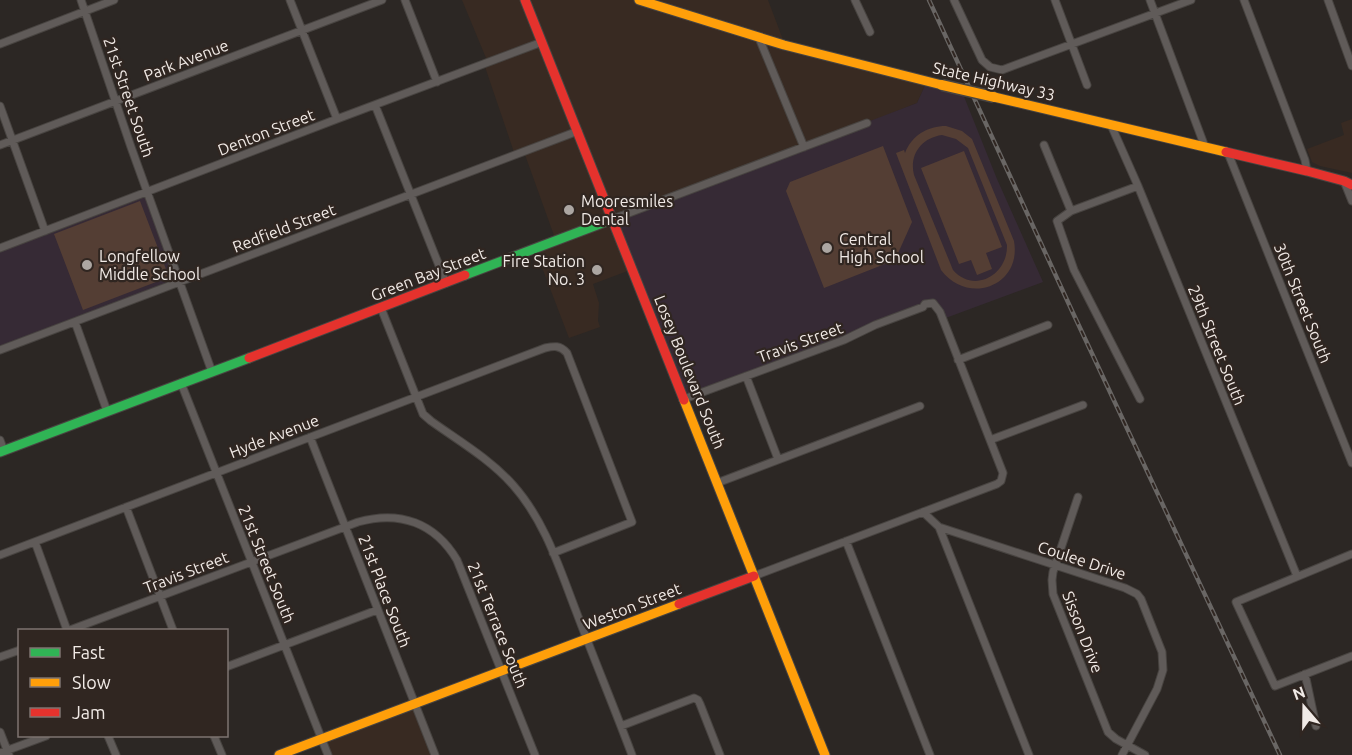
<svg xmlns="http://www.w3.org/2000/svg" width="1352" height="755" font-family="Ubuntu,sans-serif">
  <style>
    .built { fill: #382a22 }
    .education { fill: #362a35 }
    .green { fill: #543e34; fill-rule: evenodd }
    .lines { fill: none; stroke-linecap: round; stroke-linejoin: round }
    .street-casing { stroke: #484441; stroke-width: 9 }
    .fast-casing { stroke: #484441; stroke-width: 11 }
    .slow-casing { stroke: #484441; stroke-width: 11 }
    .jam-casing { stroke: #484441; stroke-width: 11 }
    .street { stroke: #605b59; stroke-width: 7 }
    .fast { stroke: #30b455; stroke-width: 9 }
    .slow { stroke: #ff9f0a; stroke-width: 9 }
    .jam { stroke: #e5322d; stroke-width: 9 }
    .rail-casing { stroke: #696664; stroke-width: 4.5 }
    .rail { stroke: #302621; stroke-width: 2; stroke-dasharray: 7; stroke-linecap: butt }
    .slow-bridge-casing { stroke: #484441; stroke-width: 13; stroke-linecap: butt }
    .slow-bridge { stroke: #ff9f0a; stroke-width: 10 }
    .poi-dot { fill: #aca6a2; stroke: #302621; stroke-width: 2 }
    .labels { text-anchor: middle; stroke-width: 4.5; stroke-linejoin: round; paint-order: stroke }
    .street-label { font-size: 16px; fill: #f1eae6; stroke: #302621 }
    .poi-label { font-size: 16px; fill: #f1eae6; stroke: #302621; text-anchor: start }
  </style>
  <rect width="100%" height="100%" fill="#2c2724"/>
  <!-- built -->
  <path class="built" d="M462 0H768L785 45 927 81 917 103 867 123 633 269 593 284 599 303 598 321 600 327 569 338 535 249 556 241 524 152 515 155 484 64 489 62 486 58Z
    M1352 119V173L1320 166 1312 162 1307 149 1344 135 1341 123Z
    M414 704 435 755H328L321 739Z"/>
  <!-- education -->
  <path class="education" d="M927 81 961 89 997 179 1043 282 943 319 936 305 923 307 684 399 613 219 917 103Z
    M147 192 180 282 0 350V248Z"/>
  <!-- green -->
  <path class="green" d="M946 126 962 131 972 139 1014 241C1022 286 968 306 941 270L896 153 904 150 905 153C912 135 928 126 946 126ZM942 135 956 139 968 148 1007 245C1008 275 974 294 953 270L914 175C909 155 921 138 942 135Z
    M883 146 912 222 895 260 824 288 786 191 790 182Z
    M964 151 1002 247 986 253 992 269 977 275 971 260 959 264 921 168Z
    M140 201 169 277 83 310 54 234Z"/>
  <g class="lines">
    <defs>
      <path id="street" d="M81 0 131 147 212 372
        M290 0 337 119
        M405 0 437 82
        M855 0 870 32
        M954 0 982 60 990 67 1002 70 1191 0
        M1055 0 1087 85
        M1150 0 1205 147
        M1244 0 1305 160 1307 171
        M1328 0 1352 66
        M759 38 804 147
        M0 44 114 0
        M375 105 446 283
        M0 106 45 231
        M1111 125 1138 186 1297 576
        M0 145 382 0
        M1044 145 1071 211
        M1228 153 1352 463
        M1344 181 1352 201
        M1138 186 1071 211 1057 221 1074 270 1140 399
        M613 219 867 123
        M0 248 337 119 542 42
        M381 308 423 414 431 421C459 441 490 459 513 485 545 521 559 567 576 611 594 659 614 707 632 755
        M75 322 107 411
        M0 350 578 131
        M958 360 1048 325
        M746 376 778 459
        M181 383 328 755
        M684 399 844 340 875 325 923 307 925 304 933 303 940 312 1003 473 1001 481 997 484 754 576
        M310 437 435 755
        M0 440 4 451
        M990 440 1083 405
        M717 483 920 406
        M1078 497 1053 572 1052 580 1053 594 1108 732 1116 739 1145 755
        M126 507 173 630
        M923 512 939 527 1125 588 1137 594 1141 599 1162 652 1163 670 1157 689 1122 755
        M939 527 1029 755
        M846 541 930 755
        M35 542 67 630
        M1352 554 1236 602 1275 686 1352 656
        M0 555 545 348C554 346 560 345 567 353L632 522 553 553
        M70 630 358 522C400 510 435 523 457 560L535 755
        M0 657 20 650
        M226 667 377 610
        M1305 674 1316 726
        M621 726 694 698 698 700 700 704 720 755
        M0 732 9 755
        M108 736 116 755
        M214 736 222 755
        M0 753 46 736"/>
      <path id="fast" d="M465 275 613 219
        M0 452 249 358"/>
      <path id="slow" d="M639 0 784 45 942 85
        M994 97 1226 152
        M684 400 825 755
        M279 755 679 604"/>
      <path id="jam" d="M525 0 684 400
        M1226 152 1307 171 1344 181 1352 185
        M249 358 465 275
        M679 604 754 576"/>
    </defs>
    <!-- street casing -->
    <use href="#street" class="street-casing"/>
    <!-- fast casing -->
    <use href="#fast" class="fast-casing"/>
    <!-- slow casing -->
    <use href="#slow" class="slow-casing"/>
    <!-- jam casing -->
    <use href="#jam" class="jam-casing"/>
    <!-- street -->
    <use href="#street" class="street"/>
    <!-- fast -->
    <use href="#fast" class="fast"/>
    <!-- slow -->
    <use href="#slow" class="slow"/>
    <!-- jam -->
    <use href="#jam" class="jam"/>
    <defs>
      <path id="rail" d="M929 0 1073 313 1280 755"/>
    </defs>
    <!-- rail casing -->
    <use href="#rail" class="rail-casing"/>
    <!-- rail -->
    <use href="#rail" class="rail"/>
    <defs>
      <path id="slow-bridge" d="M942 85 994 97"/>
    </defs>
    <!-- slow-bridge casing -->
    <use href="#slow-bridge" class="slow-bridge-casing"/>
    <!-- slow-bridge -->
    <use href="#slow-bridge" class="slow-bridge"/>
  </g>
  <!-- markers -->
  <g class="poi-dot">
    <circle cx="569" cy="210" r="6"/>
    <circle cx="827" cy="248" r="6"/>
    <circle cx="87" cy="265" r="6"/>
    <circle cx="597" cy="270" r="6"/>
  </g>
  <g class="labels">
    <!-- street labels -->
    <g class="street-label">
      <text transform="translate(186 60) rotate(-21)" y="6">Park Avenue</text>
      <text transform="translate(994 81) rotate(13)" y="6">State Highway 33</text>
      <text transform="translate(129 97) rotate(71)" y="6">21st Street South</text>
      <text transform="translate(266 132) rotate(-21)" y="6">Denton Street</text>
      <text transform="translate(284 228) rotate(-21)" y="6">Redfield Street</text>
      <text transform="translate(428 274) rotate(-21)" y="6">Green Bay Street</text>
      <text transform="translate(1303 303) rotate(68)" y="6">30th Street South</text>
      <text transform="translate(800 342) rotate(-20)" y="6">Travis Street</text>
      <text transform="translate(1217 345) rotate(68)" y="6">29th Street South</text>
      <text transform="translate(690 372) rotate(68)" y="6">Losey Boulevard South</text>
      <text transform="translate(274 436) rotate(-21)" y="6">Hyde Avenue</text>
      <text transform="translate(1082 560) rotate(18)" y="6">Coulee Drive</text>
      <text transform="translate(267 564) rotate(68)" y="6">21st Street South</text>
      <text transform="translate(186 572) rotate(-21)" y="6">Travis Street</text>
      <text transform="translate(385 591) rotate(69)" y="6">21st Place South</text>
      <text transform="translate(632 606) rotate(-21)" y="6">Weston Street</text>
      <text transform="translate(498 625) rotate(68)" y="6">21st Terrace South</text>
      <text transform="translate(1083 632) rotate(69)" y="6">Sisson Drive</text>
    </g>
    <!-- poi labels -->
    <g class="poi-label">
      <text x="581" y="207">Mooresmiles<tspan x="581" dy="18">Dental</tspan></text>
      <text x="839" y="245">Central<tspan x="839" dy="18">High School</tspan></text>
      <text x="99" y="262">Longfellow<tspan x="99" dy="18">Middle School</tspan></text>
      <text x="585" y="267" text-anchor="end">Fire Station<tspan x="585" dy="18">No. 3</tspan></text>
    </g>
  </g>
  <!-- legend -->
  <rect x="18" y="629" width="210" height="108" fill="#302621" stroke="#7d7470" stroke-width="1.5"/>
  <rect x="30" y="648" width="30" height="9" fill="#30b455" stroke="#7d7470" stroke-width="1.5"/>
  <text x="72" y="659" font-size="18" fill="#f1eae6">Fast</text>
  <rect x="30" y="678" width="30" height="9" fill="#ff9f0a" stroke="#7d7470" stroke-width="1.5"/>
  <text x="72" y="689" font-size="18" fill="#f1eae6">Slow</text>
  <rect x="30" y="708" width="30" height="9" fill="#e5322d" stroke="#7d7470" stroke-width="1.5"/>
  <text x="72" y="719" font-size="18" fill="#f1eae6">Jam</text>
  <!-- north arrow -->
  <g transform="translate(1304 707) rotate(340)" stroke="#302621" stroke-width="4.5" paint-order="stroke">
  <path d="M0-4.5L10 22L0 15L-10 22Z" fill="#f1eae6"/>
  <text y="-9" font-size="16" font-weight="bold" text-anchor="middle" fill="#f1eae6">N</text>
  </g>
</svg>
